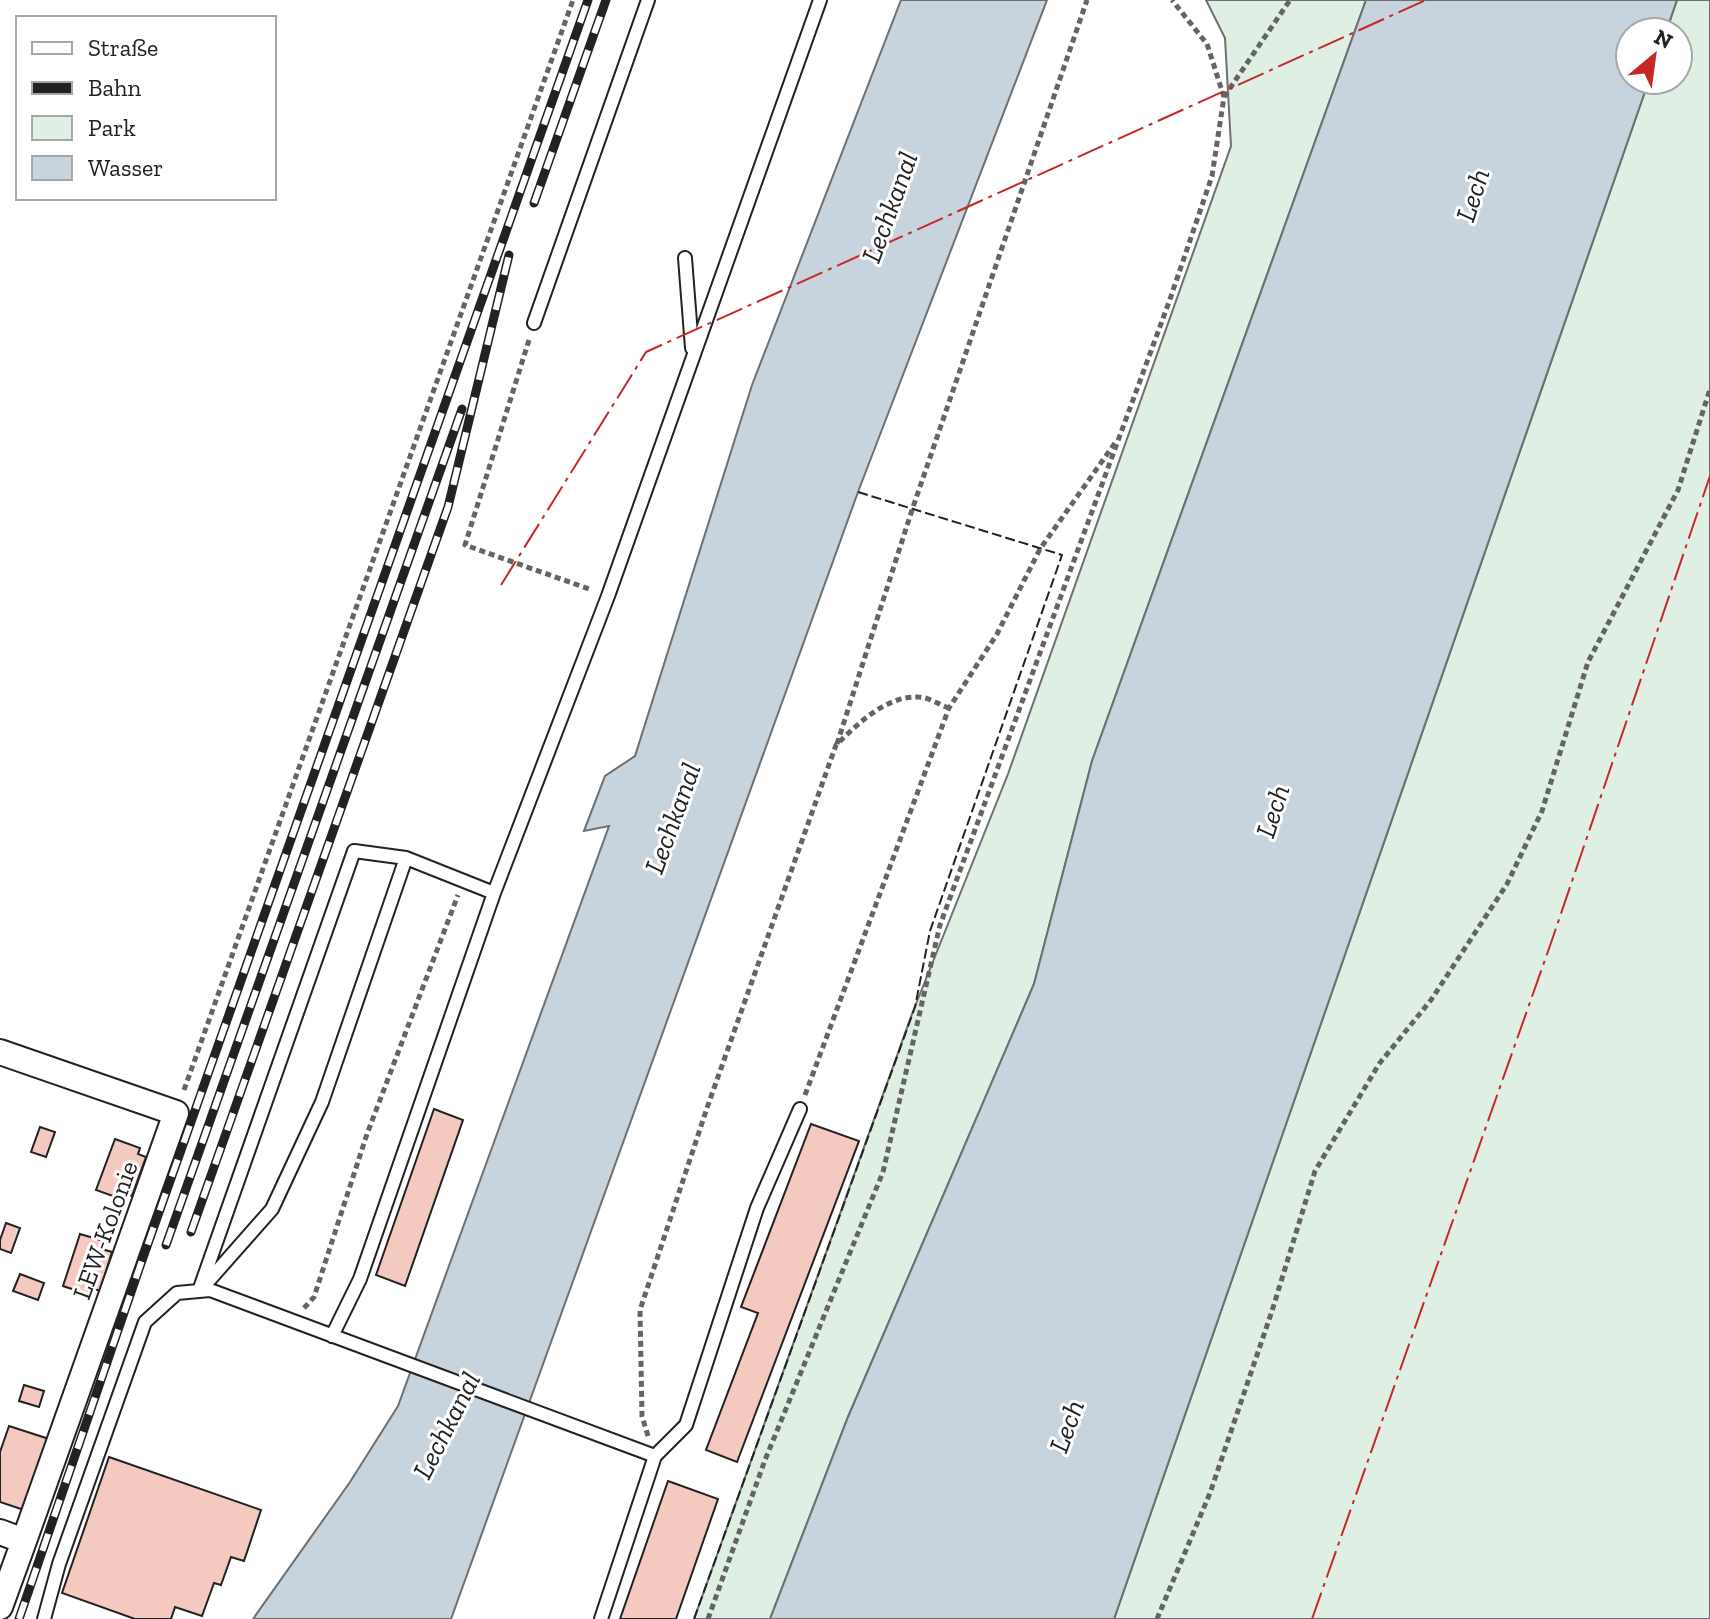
<svg xmlns="http://www.w3.org/2000/svg" width="1710" height="1619" font-family="'Zilla Slab',serif">
  <style>
    .green { fill: #e0efe3; stroke: #6f6f6f; stroke-width: 2 }
    .water { fill: #c7d3dd; stroke: #6f6f6f; stroke-width: 2 }
    .building { fill: #f3c9c0; stroke: #222; stroke-width: 2 }
    .lines { fill: none; stroke-linecap: round; stroke-linejoin: round }
    .service-casing { stroke: #222; stroke-width: 16 }
    .minor-casing { stroke: #222; stroke-width: 28 }
    .path { stroke: #646464; stroke-width: 5; stroke-dasharray: 6 4; stroke-linecap: butt }
    .service { stroke: #fff; stroke-width: 12 }
    .minor { stroke: #fff; stroke-width: 24 }
    .rail-casing { stroke: #222; stroke-width: 9 }
    .rail { stroke: #fff; stroke-width: 6; stroke-dasharray: 18; stroke-linecap: butt }
    .fence { stroke: #222; stroke-width: 2; stroke-dasharray: 10 4; stroke-linecap: butt }
    .power { stroke: #c62828; stroke-width: 2; stroke-dasharray: 28 6 4 6; stroke-linecap: butt }
    .labels { text-anchor: middle; stroke-width: 6; stroke-linejoin: round; paint-order: stroke }
    .street-label { font-size: 26px; fill: #222; stroke: #fff }
    .water-label { font-size: 28px; font-style: italic; fill: #222; stroke: #fff }
  </style>
  <rect width="100%" height="100%" fill="#fff"/>
  <!-- green -->
  <path class="green" d="M1206 0H1366L1092 761 1034 984 848 1417 770 1619H694L912 1014 1008 774 1231 146 1225 38Z
    M1677 0H1710V1619H1114L1649 80H1678V32H1666Z"/>
  <!-- water -->
  <path class="water" d="M901 0H1047L858 492 451 1619H253L350 1482 398 1406 609 826 584 831 605 776 635 756 752 385Z
    M1366 0H1677L1666 32H1630V80H1649L1114 1619H770L848 1417 1034 984 1092 761Z"/>
  <!-- building -->
  <path class="building" d="M434 1109 463 1120 405 1286 376 1275Z
    M811 1124 859 1141 737 1462 706 1450 758 1313 741 1307Z
    M40 1127 55 1132 46 1157 31 1152Z
    M115 1139 140 1148 138 1154 146 1157 132 1196 124 1193 121 1199 96 1190Z
    M6 1223 20 1228 11 1253 0 1249V1240Z
    M80 1234 104 1241 102 1249 112 1252 100 1291 89 1287 87 1294 63 1286Z
    M20 1274 44 1283 38 1300 13 1291Z
    M24 1385 44 1391 39 1407 19 1401Z
    M9 1426 49 1439 24 1510 0 1502V1452Z
    M109 1457 261 1510 244 1561 231 1557 221 1585 214 1583 202 1616 175 1607 171 1619H135L62 1593Z
    M668 1481 718 1499 676 1619H620Z"/>
  <g class="lines">
    <defs>
      <path id="service" d="M685 258 692 348
        M534 323 648 0
        M204 1286 272 1209 322 1102 406 858
        M199 1291 354 851 406 858 494 893
        M332 1336 360 1279 494 893 608 596 820 0
        M44 1619 59 1564 145 1322 177 1293 210 1290 655 1456 686 1425 757 1208 800 1109
        M601 1619 655 1456"/>
      <path id="minor" d="M0 1052 176 1113 24 1541 0 1532
        M0 1607 24 1541"/>
    </defs>
    <!-- service casing -->
    <use href="#service" class="service-casing"/>
    <!-- minor casing -->
    <use href="#minor" class="minor-casing"/>
    <!-- path -->
    <path class="path" d="M1224 97 1290 0
      M529 340 465 545 592 590
      M837 744 912 510 1087 0
      M184 1090 573 0
      M805 1095 949 708 997 634 1040 549 1115 443
      M304 1308 314 1297 367 1134 458 895
      M648 1436 642 1416 640 1310 708 1105 836 745C859 723 885 696 919 697 928 697 940 705 949 708
      M708 1619 765 1460 883 1172 940 925 1169 302 1212 176 1224 97 1207 44 1172 0
      M1157 1619 1210 1493 1272 1311 1315 1171 1379 1064 1431 1000 1507 884 1542 811 1588 662 1678 490 1710 389"/>
    <!-- service -->
    <use href="#service" class="service"/>
    <!-- minor -->
    <use href="#minor" class="minor"/>
    <defs>
      <path id="rail" d="M534 203 606 0
        M191 1232 448 507 509 255
        M166 1245 462 409
        M19 1619 140 1266 588 0"/>
    </defs>
    <!-- rail casing -->
    <use href="#rail" class="rail-casing"/>
    <!-- rail -->
    <use href="#rail" class="rail"/>
    <!-- fence -->
    <path class="fence" d="M694 1619 915 1007 930 931 1062 555 858 492"/>
    <!-- power -->
    <path class="power" d="M501 585 646 352 1426 0
      M1312 1619 1552 940 1710 476"/>
  </g>
  <g class="labels">
    <!-- street labels -->
    <g class="street-label">
      <text transform="translate(105 1230) rotate(-70)" y="9">LEW-Kolonie</text>
    </g>
    <!-- water labels -->
    <g class="water-label">
      <text transform="translate(1472 195) rotate(-72)" y="10">Lech</text>
      <text transform="translate(889 207) rotate(-70)" y="10">Lechkanal</text>
      <text transform="translate(1272 811) rotate(-72)" y="10">Lech</text>
      <text transform="translate(672 818) rotate(-70)" y="10">Lechkanal</text>
      <text transform="translate(446 1425) rotate(-63)" y="10">Lechkanal</text>
      <text transform="translate(1066 1426) rotate(-70)" y="10">Lech</text>
    </g>
  </g>
  <!-- legend -->
  <rect x="16" y="16" width="260" height="184" fill="#ffffff" stroke="#a7a7a7" stroke-width="2"/>
  <rect x="32" y="42" width="40" height="12" fill="#ffffff" stroke="#a7a7a7" stroke-width="2"/>
  <text x="88" y="56" font-size="24" fill="#222222">Straße</text>
  <rect x="32" y="82" width="40" height="12" fill="#222222" stroke="#a7a7a7" stroke-width="2"/>
  <text x="88" y="96" font-size="24" fill="#222222">Bahn</text>
  <rect x="32" y="116" width="40" height="24" fill="#e0efe3" stroke="#a7a7a7" stroke-width="2"/>
  <text x="88" y="136" font-size="24" fill="#222222">Park</text>
  <rect x="32" y="156" width="40" height="24" fill="#c7d3dd" stroke="#a7a7a7" stroke-width="2"/>
  <text x="88" y="176" font-size="24" fill="#222222">Wasser</text>
  <!-- north arrow -->
  <g transform="translate(1654 56) rotate(29)"><circle r="38" fill="#ffffff" stroke="#a7a7a7" stroke-width="2"/>
  <path d="M0-6L14 30L0 20L-14 30Z" fill="#c62828"/>
  <text y="-12" font-size="22" font-weight="bold" text-anchor="middle" fill="#222222">N</text>
  </g>
</svg>
